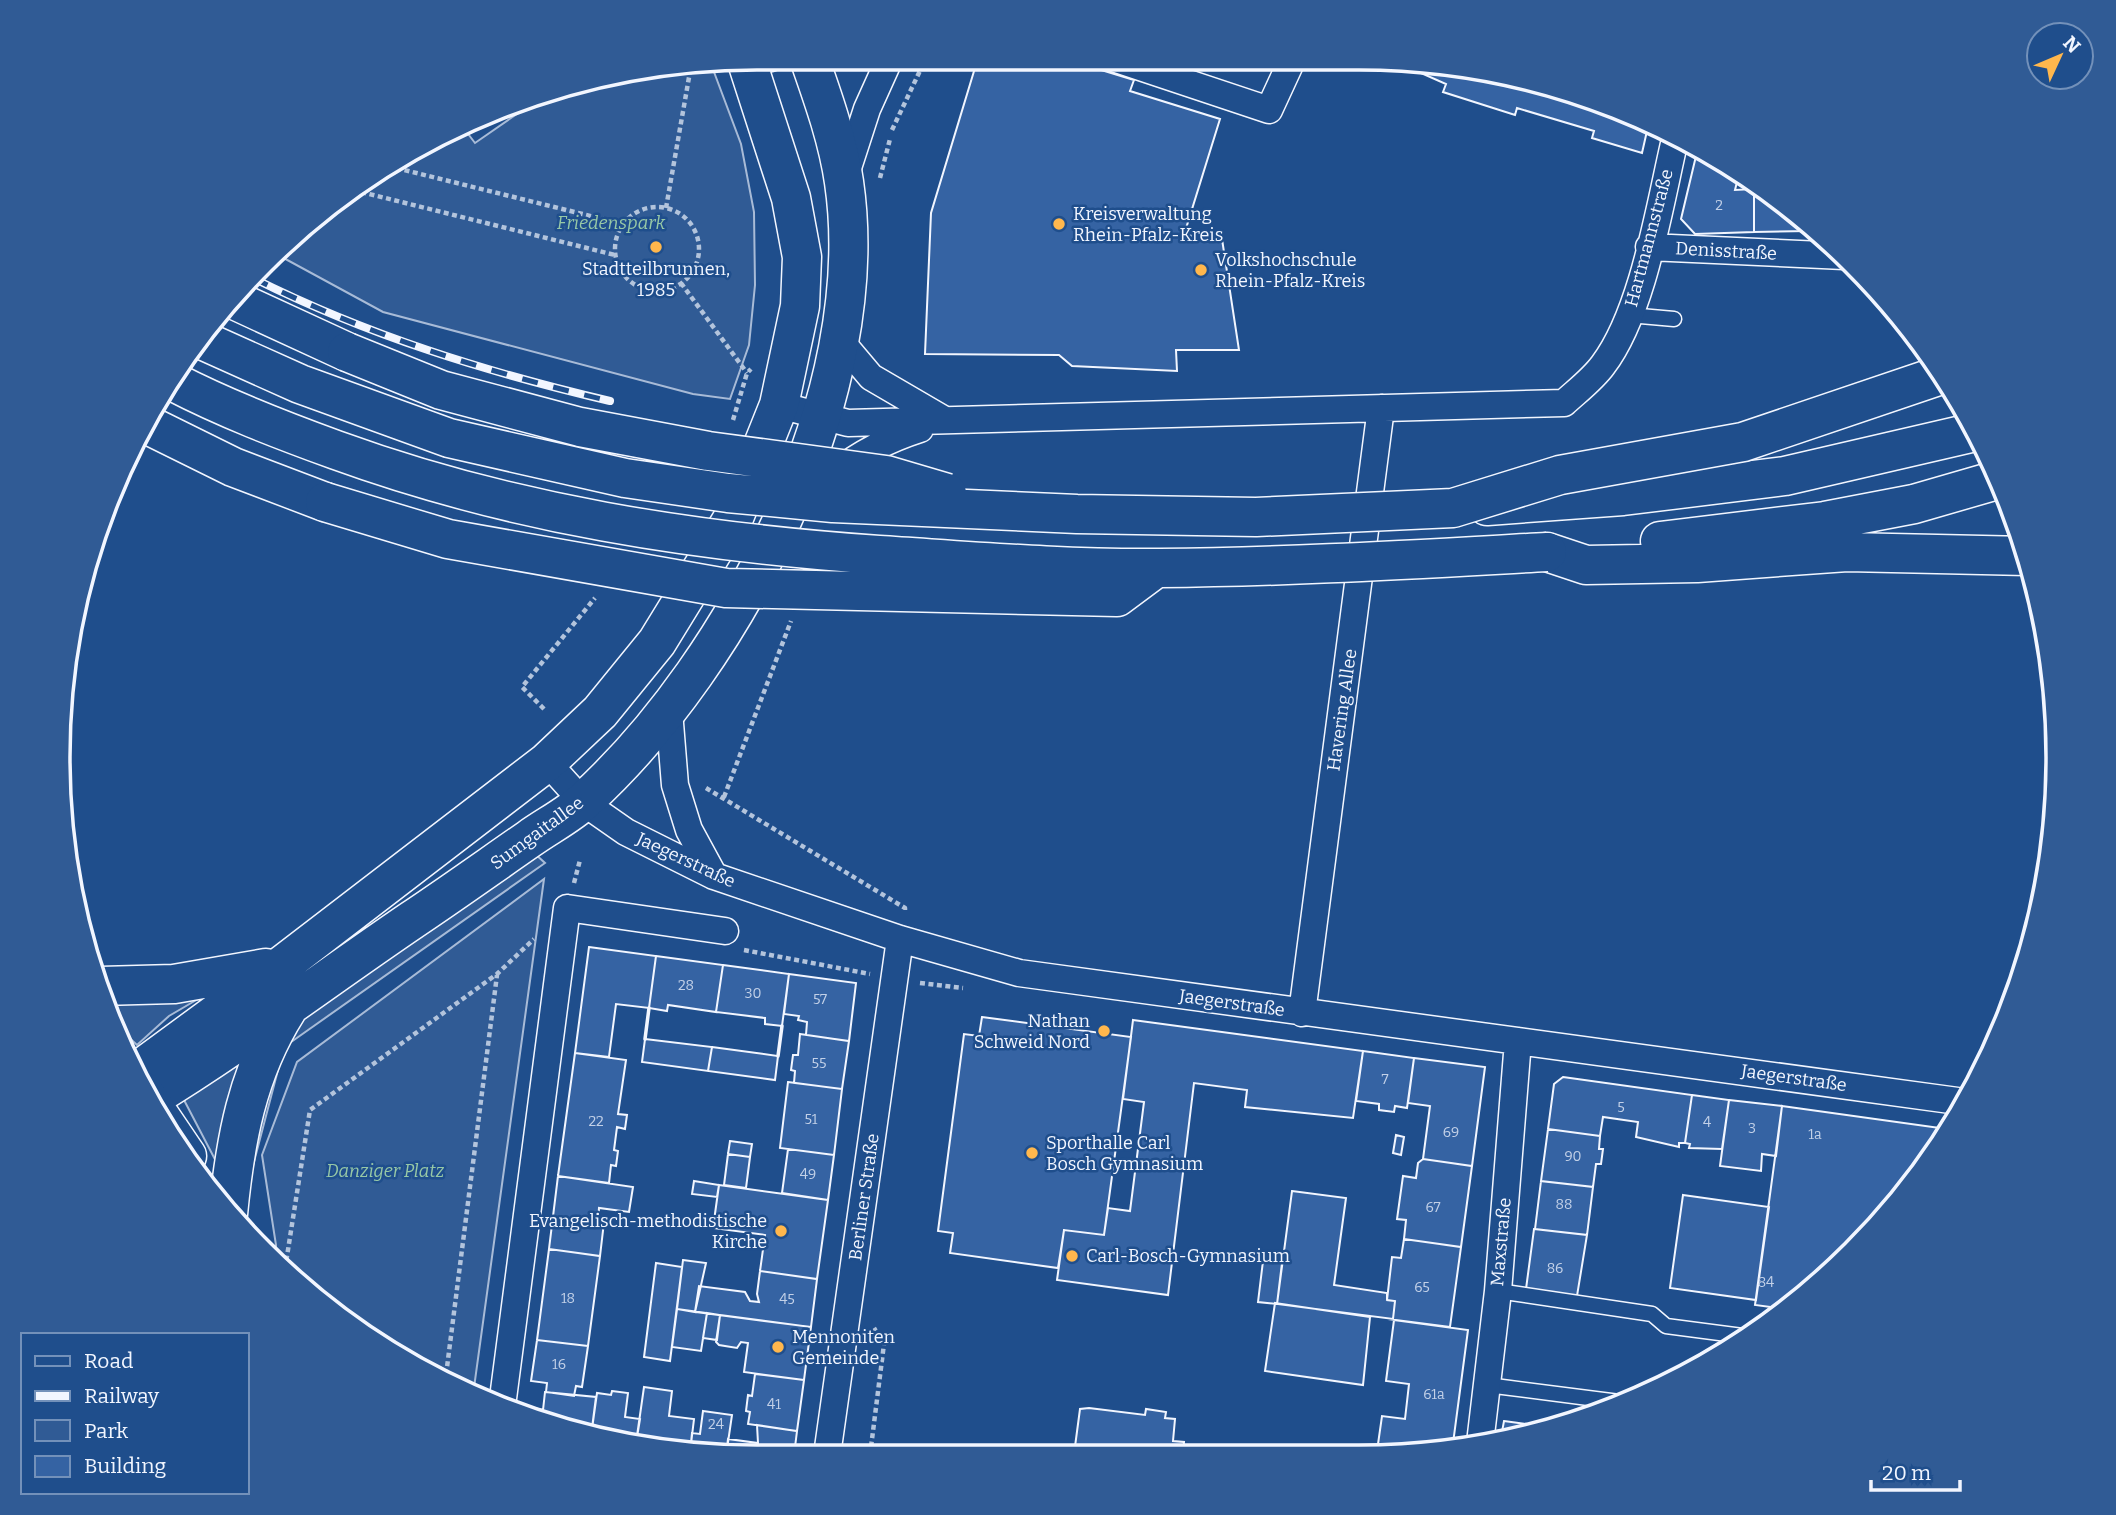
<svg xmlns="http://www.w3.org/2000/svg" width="2116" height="1515" font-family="Bitter,serif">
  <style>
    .green { fill: #305b95; stroke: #a8bbd7; stroke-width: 2 }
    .building { fill: #3563a3; stroke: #f2f6ff; stroke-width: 2 }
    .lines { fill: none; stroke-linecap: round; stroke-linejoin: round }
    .lane-casing { stroke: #f2f6ff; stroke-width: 17 }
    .street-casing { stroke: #f2f6ff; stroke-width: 29 }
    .secondary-casing { stroke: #f2f6ff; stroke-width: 41 }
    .primary-casing { stroke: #f2f6ff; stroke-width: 41 }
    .highway-casing { stroke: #f2f6ff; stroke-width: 41 }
    .path { stroke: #b3c4dc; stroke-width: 4.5; stroke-dasharray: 5 3.5; stroke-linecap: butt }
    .lane { stroke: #1f4e8c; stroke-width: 14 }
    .street { stroke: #1f4e8c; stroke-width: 26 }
    .secondary { stroke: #1f4e8c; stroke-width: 38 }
    .primary { stroke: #1f4e8c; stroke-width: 38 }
    .highway { stroke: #1f4e8c; stroke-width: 38 }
    .rail-casing { stroke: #f2f6ff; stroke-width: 8 }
    .rail { stroke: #1f4e8c; stroke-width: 5; stroke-dasharray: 16; stroke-linecap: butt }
    .highway-bridge-casing { stroke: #f2f6ff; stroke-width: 41; stroke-linecap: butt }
    .highway-bridge { stroke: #1f4e8c; stroke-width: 38 }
    .wall { stroke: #f2f6ff; stroke-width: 3.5 }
    .poi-dot { fill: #ffb74d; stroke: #1f4e8c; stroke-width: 2.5 }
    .labels { text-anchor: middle; stroke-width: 5; stroke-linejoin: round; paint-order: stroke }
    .number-label { font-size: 14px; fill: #c3d1e8 }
    .poi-label { font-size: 18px; fill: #f2f6ff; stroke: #1f4e8c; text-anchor: start }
    .park-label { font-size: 18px; font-style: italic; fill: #97c8a6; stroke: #1f4e8c }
    .street-label { font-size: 18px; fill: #f2f6ff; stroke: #1f4e8c }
    .rim { fill: none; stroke: #f2f6ff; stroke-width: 3.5 }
  </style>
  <rect width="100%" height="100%" fill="#1f4e8c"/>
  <!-- green -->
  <path class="green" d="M711 64 741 144 754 212 755 285 749 345 730 399 693 394 383 312 278 255 369 175 462 126 475 143 550 91 576 82Z
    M534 853 545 863 284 1047 249 1181 256 1109 286 1028Z
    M544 879 473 1395 448 1385 331 1312 275 1259 276 1245 262 1155 297 1062Z
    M210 992 169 1016 137 1045 109 1019 104 997Z
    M242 1054 231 1091 220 1169 184 1100Z"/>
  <!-- building -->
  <path class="building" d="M978 58H1062L1134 80 1130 91 1220 119 1184 235 1222 239 1239 350H1176L1177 371 1072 366 1059 355 925 354 931 213Z
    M1222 58H1250L1244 69Z
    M1394 61 1495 71 1626 111 1649 122 1642 153 1592 138 1594 131 1517 108 1515 115 1443 92 1446 84Z
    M1699 147 1709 152 1724 163 1696 156Z
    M1696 156 1724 163 1739 174 1735 190 1754 189V232L1695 234 1681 219Z
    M1754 184 1808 223V231L1754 232Z
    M589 947 656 956 649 1008 616 1004 609 1057 575 1053Z
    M656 956 723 965 716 1012 668 1005 667 1011 649 1008Z
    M723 965 789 974 782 1026 765 1024V1018L716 1012Z
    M789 974 856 983 849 1041 806 1035 807 1022 798 1020 799 1016 784 1014Z
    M982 1017 1131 1037 1104 1235 1064 1230 1058 1268 950 1253 953 1233 938 1231 964 1034 979 1036Z
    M1133 1020 1363 1051 1353 1118 1245 1107 1247 1090 1194 1083 1168 1295 1057 1280 1064 1230 1104 1235 1108 1208 1130 1211 1144 1102 1123 1099Z
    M800 1034 849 1041 842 1089 794 1083 795 1071 791 1070 793 1055H798Z
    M645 1039 712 1047 708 1071 642 1062Z
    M712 1047 778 1056 775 1080 708 1071Z
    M1363 1051 1414 1058 1407 1108 1395 1106 1394 1112 1379 1110V1104L1356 1101Z
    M575 1053 626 1060 618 1114 627 1115 625 1129 617 1127 614 1150 618 1151 616 1166 611 1165 609 1183 558 1176Z
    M1414 1058 1485 1067 1472 1166 1423 1159 1430 1106 1408 1103Z
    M1563 1077 1692 1095 1685 1143H1679V1147L1636 1137 1638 1122 1603 1117 1600 1136 1548 1129 1554 1084Z
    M788 1082 842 1089 834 1155 780 1148Z
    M1692 1095 1729 1100 1722 1149 1689 1148 1690 1144 1685 1143Z
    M1729 1100 1782 1106 1776 1156 1762 1154 1761 1171 1720 1166Z
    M1782 1106 1947 1129 1913 1184 1820 1284 1786 1309 1755 1305Z
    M1548 1129 1600 1136 1599 1149H1603L1601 1164H1596L1593 1187 1541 1181Z
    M1396 1135 1404 1137 1401 1155 1393 1153Z
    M730 1141 752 1144 750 1157 728 1154Z
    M788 1149 834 1155 828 1200 782 1193Z
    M728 1154 750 1157 746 1188 724 1185Z
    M1423 1159 1472 1166 1461 1247 1404 1239 1406 1220 1397 1219 1403 1176 1416 1178 1418 1163Z
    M558 1176 633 1187 629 1212 599 1208 598 1221 604 1222 600 1256 549 1249Z
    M694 1181 719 1185 717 1197 692 1194Z
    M1541 1181 1593 1187 1587 1235 1535 1229Z
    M719 1185 828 1200 817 1279 760 1271 765 1235 713 1228Z
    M1292 1191 1346 1198 1334 1285 1387 1293V1300L1395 1301 1393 1319 1277 1304Z
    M1683 1195 1769 1207 1756 1300 1670 1288Z
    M1534 1229 1587 1235 1577 1296 1526 1289Z
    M1404 1239 1461 1247 1450 1327 1388 1319H1393L1395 1301 1387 1300 1392 1257 1401 1258Z
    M549 1249 600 1256 588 1346 537 1340Z
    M683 1260 706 1263 695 1312 677 1309Z
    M1263 1261 1282 1263 1277 1304 1258 1302Z
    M656 1263 682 1267 670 1361 644 1357Z
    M760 1271 817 1279 811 1327 695 1312 699 1286 745 1292 750 1301 759 1302 757 1294Z
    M1275 1303 1370 1317 1363 1385 1265 1371Z
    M677 1309 707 1313 701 1351 672 1347Z
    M707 1313 720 1315 717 1340 703 1338Z
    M720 1315 811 1327 804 1380 744 1372 748 1343 741 1342 737 1348 719 1345 716 1342Z
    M1394 1320 1468 1330 1452 1451H1377L1382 1416 1405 1419 1409 1384 1386 1381Z
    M537 1340 588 1346 582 1387 576 1386 574 1396 546 1392 547 1383 531 1381Z
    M755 1374 804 1380 797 1431 748 1424 750 1412 746 1411 748 1395 752 1396Z
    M644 1387 672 1391 669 1416 694 1419 690 1452 636 1443Z
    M612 1391 628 1393 625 1417 640 1419 636 1443 591 1436 597 1393 611 1395Z
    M545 1392 596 1397 591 1436 537 1418 538 1409 543 1410Z
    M1089 1408 1145 1415 1146 1409 1166 1412 1165 1418 1175 1419 1173 1441 1184 1442 1183 1453 1074 1454 1080 1409Z
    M703 1411 732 1415 726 1456 690 1452 692 1433 700 1434Z
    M1504 1421 1542 1426 1501 1437Z
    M757 1425 797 1431 794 1455 726 1456 728 1439 758 1443Z"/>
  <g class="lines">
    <defs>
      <path id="lane" d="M1629 315 1674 319
        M611 460 661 458
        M1498 1291 1652 1314 1666 1326 1750 1337
        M1487 1385 1627 1403"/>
      <path id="street" d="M1113 58 1269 110 1293 58
        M747 61 771 58
        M845 177 867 109 890 58
        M1649 247 1844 256
        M839 339 871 377 943 419
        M779 405 848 423 1564 403C1577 391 1593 379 1603 365 1644 311 1660 202 1676 135
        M837 472C862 452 889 439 920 429
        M669 711 675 785 689 830 714 876
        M547 762 583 802 626 832 714 876 900 939 1019 973 1965 1102
        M1302 1013 1381 408
        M502 1406 567 908 725 931
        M1480 1443 1498 1291 1518 1041
        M827 1455 900 939"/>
      <path id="secondary" d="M101 986 174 984 266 968
        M135 1073 285 963 547 762 600 712 657 642 735 515 779 405 800 306 802 257 791 198 746 59
        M148 1100C237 1046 325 979 412 920 451 894 490 866 529 839 547 826 569 815 585 800 737 661 875 393 844 182 838 140 823 98 809 58
        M228 1214C235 1141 247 1073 287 1010"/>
      <path id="primary" d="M143 1091 187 1156"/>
      <path id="highway" d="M230 298 347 352
        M146 424 233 467 325 502
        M1487 506 1623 496 1785 476 1975 432
        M1660 541 1825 521 1914 504 1997 480
        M1547 552 1586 565 1697 563 1847 552 2027 556"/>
    </defs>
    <!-- lane casing -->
    <use href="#lane" class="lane-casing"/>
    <!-- street casing -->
    <use href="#street" class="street-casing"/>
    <!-- secondary casing -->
    <use href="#secondary" class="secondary-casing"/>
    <!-- primary casing -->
    <use href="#primary" class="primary-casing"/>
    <!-- highway casing -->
    <use href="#highway" class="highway-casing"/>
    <!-- path -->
    <path class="path" d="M892 130 926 58
      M388 166 623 224
      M880 178 890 139
      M353 190 615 255
      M615 249a42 42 0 1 1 84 0a42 42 0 1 1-84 0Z
      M666 208 691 66
      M681 283 747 373
      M733 420 747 373 751 369
      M544 709 522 687 595 598
      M706 788 905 908V911
      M724 797 791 621
      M574 883 580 860
      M744 950 870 974
      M920 983 963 988
      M285 1269 310 1110 497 974 534 939
      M445 1383 497 975
      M870 1455 884 1344 874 1328"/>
    <!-- lane -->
    <use href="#lane" class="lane"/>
    <!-- street -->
    <use href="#street" class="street"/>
    <!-- secondary -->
    <use href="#secondary" class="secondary"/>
    <!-- primary -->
    <use href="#primary" class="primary"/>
    <!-- highway -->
    <use href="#highway" class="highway"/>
    <defs>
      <path id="rail" d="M253 278C367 335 486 372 610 401"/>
    </defs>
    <!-- rail casing -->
    <use href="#rail" class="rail-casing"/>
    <!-- rail -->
    <use href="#rail" class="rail"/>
    <defs>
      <path id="highway-bridge" d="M202 340 300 384 449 438 625 478 728 493 833 503 1077 514 1256 517 1453 508 1560 475 1743 442 1941 375
        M347 352 441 390 580 427 708 451 886 475 947 493
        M174 382C226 409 281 430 336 450 512 514 694 542 879 555 973 561 1067 569 1160 568 1289 567 1418 559 1547 552
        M325 502 448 539 726 588 1117 597 1156 568"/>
    </defs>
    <!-- highway-bridge casing -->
    <use href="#highway-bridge" class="highway-bridge-casing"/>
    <!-- highway-bridge -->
    <use href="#highway-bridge" class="highway-bridge"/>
    <!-- wall -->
    <path class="wall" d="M645 1039 649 1008
      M778 1056 782 1026"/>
  </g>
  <!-- markers -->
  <g class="poi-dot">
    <circle cx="1059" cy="224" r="7"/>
    <circle cx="656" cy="247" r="7"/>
    <circle cx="1201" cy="270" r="7"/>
    <circle cx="1104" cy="1031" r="7"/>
    <circle cx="1032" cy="1153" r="7"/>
    <circle cx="781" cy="1231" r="7"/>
    <circle cx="1072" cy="1256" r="7"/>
    <circle cx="778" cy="1347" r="7"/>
  </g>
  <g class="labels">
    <!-- number labels -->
    <g class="number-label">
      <text x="1719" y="210">2</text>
      <text x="686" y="990">28</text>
      <text x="753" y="998">30</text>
      <text x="820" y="1004">57</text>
      <text x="819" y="1068">55</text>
      <text x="1385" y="1084">7</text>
      <text x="1621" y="1112">5</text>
      <text x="811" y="1124">51</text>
      <text x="596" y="1126">22</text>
      <text x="1707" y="1127">4</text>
      <text x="1752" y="1133">3</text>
      <text x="1451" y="1137">69</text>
      <text x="1815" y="1139">1a</text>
      <text x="1573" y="1161">90</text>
      <text x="808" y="1179">49</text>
      <text x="1564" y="1209">88</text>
      <text x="1433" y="1212">67</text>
      <text x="1555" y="1273">86</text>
      <text x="1766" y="1287">84</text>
      <text x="1422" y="1292">65</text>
      <text x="568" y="1303">18</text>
      <text x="787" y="1304">45</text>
      <text x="559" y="1369">16</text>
      <text x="1434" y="1399">61a</text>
      <text x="774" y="1409">41</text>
      <text x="716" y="1429">24</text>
    </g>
    <!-- poi labels -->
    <g class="poi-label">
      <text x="1073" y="220">Kreisverwaltung<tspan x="1073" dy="21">Rhein-Pfalz-Kreis</tspan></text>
      <text x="1215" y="266">Volkshochschule<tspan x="1215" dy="21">Rhein-Pfalz-Kreis</tspan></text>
      <text x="656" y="275" text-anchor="middle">Stadtteilbrunnen,<tspan x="656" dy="21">1985</tspan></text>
      <text x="1090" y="1027" text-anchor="end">Nathan<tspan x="1090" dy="21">Schweid Nord</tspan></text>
      <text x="1046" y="1149">Sporthalle Carl<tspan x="1046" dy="21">Bosch Gymnasium</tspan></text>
      <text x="767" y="1227" text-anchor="end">Evangelisch-methodistische<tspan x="767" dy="21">Kirche</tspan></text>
      <text x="1086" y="1262">Carl-Bosch-Gymnasium</text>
      <text x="792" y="1343">Mennoniten<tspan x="792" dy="21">Gemeinde</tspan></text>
    </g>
    <!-- park labels -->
    <g class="park-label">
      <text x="611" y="229">Friedenspark</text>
      <text x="385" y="1177">Danziger Platz</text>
    </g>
    <!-- street labels -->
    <g class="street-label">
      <text transform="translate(1649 238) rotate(-75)" y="6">Hartmannstraße</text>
      <text transform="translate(1726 251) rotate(3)" y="6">Denisstraße</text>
      <text transform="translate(1342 710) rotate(-82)" y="6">Havering Allee</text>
      <text transform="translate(537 833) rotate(-36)" y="6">Sumgaitallee</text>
      <text transform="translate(686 860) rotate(25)" y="6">Jaegerstraße</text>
      <text transform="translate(1232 1003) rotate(8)" y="6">Jaegerstraße</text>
      <text transform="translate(1794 1078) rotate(8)" y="6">Jaegerstraße</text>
      <text transform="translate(864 1197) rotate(-82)" y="6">Berliner Straße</text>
      <text transform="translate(1501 1242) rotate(-85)" y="6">Maxstraße</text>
    </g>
  </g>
  <!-- crop -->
  <path d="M0 0H2116V1515H0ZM757 70H1359A687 687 0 0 1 2046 757V758A687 687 0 0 1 1359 1445H757A687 687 0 0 1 70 758V757A687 687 0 0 1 757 70Z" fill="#305b95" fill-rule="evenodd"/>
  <path class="rim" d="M757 70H1359A687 687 0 0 1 2046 757V758A687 687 0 0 1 1359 1445H757A687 687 0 0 1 70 758V757A687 687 0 0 1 757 70Z"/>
  <!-- legend -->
  <rect x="21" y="1333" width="228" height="161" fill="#1f4e8c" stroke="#7391ba" stroke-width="2"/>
  <rect x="35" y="1356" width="35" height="10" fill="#1f4e8c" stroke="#7391ba" stroke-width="2"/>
  <text x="84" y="1368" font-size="21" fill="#f2f6ff">Road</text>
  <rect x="35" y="1391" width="35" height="10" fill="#f2f6ff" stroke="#7391ba" stroke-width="2"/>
  <text x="84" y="1403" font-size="21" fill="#f2f6ff">Railway</text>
  <rect x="35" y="1420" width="35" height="21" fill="#305b95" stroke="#7391ba" stroke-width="2"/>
  <text x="84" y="1438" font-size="21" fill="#f2f6ff">Park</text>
  <rect x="35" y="1456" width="35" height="21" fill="#3563a3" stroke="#7391ba" stroke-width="2"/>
  <text x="84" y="1473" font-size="21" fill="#f2f6ff">Building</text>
  <!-- north arrow -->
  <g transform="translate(2060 56) rotate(46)"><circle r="33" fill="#1f4e8c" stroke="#7391ba" stroke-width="2"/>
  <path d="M0-5L12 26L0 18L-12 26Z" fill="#ffb74d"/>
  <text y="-10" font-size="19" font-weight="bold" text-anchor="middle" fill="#f2f6ff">N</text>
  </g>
  <!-- scale -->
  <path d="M1871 1480v10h89v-10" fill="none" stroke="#f2f6ff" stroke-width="3.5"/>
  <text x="1882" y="1480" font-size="21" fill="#f2f6ff" stroke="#1f4e8c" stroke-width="5" paint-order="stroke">20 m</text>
</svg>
